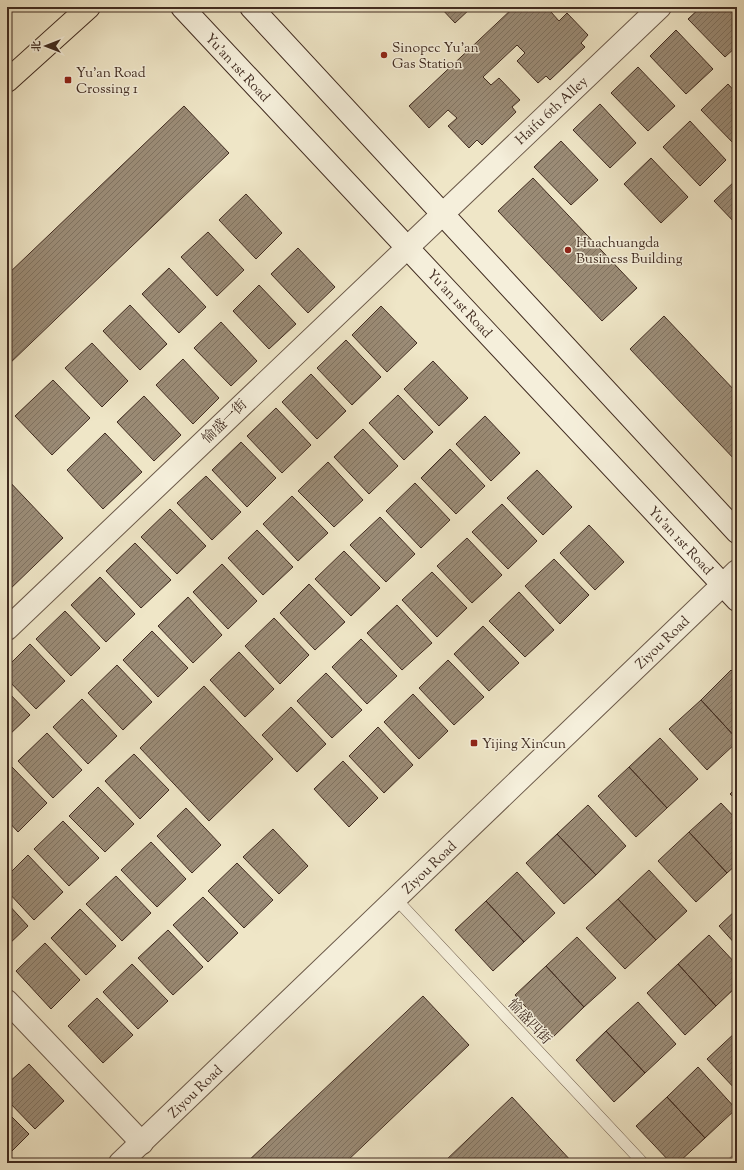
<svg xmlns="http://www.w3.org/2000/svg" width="744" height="1170" font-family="'Sorts Mill Goudy','Noto Serif SC',serif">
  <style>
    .building { fill: url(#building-hatch); stroke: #402b20 }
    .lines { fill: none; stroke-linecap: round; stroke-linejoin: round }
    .service-casing { stroke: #6c5a4a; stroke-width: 12 }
    .minor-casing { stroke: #6c5a4a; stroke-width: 24 }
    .tertiary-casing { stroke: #6c5a4a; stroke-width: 24 }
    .secondary-casing { stroke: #402b20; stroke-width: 24 }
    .primary-casing { stroke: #402b20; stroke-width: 24 }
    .service { stroke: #f5efdb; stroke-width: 11 }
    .minor { stroke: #f5efdb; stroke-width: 22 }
    .tertiary { stroke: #f5efdb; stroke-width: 22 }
    .secondary { stroke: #f5efdb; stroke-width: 22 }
    .primary { stroke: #efe6c7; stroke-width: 22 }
    .poi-dot { fill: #8f2418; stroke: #f5efdb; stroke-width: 1.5 }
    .labels { text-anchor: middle; stroke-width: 3; stroke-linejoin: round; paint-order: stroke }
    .poi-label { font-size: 14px; fill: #402b20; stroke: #f5efdb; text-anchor: start }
    .street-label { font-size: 14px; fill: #402b20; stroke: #f5efdb }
  </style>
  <defs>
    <pattern id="building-hatch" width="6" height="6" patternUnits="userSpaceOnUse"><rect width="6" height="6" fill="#9b8c77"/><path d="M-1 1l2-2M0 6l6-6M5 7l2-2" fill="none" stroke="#807361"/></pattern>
  </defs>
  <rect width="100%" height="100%" fill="#efe6c7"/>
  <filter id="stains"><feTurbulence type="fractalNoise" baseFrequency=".005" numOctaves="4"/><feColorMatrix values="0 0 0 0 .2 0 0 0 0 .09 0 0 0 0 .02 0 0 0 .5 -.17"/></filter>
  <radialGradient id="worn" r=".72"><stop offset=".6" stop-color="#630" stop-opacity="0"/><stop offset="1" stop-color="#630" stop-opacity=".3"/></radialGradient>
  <!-- building -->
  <path class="building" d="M440 7H472L455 23Z
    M514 7H557L551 12 559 21 567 13 588 35 581 43 585 47 550 80 546 76 538 83 517 61 525 53 517 45 483 77 491 85 499 78 520 100 512 107 516 112 482 145 477 140 469 148 448 126 457 118 448 110 429 128 409 106Z
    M701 7H728L737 16V46L725 57 688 19Z
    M676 30 713 69 686 94 650 56Z
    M638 67 675 106 648 131 611 93Z
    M728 84 737 94V147L701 110Z
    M600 104 636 143 610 168 573 130Z
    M184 106 229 153 7 366V275Z
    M690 121 726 160 700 186 663 147Z
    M561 141 598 180 571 205 534 167Z
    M651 158 688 197 661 223 624 184Z
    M533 178 637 288 602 321 498 211Z
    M737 179V225L714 201Z
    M246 194 282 233 256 259 219 220Z
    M208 232 244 270 217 296 181 257Z
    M298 248 335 287 308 313 271 274Z
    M169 268 206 307 179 333 142 294Z
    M259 285 296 324 269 349 233 311Z
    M130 305 167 344 140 370 103 331Z
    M381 306 417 343 387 372 352 335Z
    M664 316 737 393 736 461 630 349Z
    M221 322 257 361 231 386 194 348Z
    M346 340 381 377 352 405 317 368Z
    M92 343 128 381 102 407 65 368Z
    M183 359 219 398 193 424 156 385Z
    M433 361 468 398 439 426 404 389Z
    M311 374 346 411 317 439 282 402Z
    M53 380 90 418 52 455 15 416Z
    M398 395 433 432 404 460 369 423Z
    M144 396 181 435 154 461 117 422Z
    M276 408 311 445 282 473 247 436Z
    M485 416 520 453 491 481 456 444Z
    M363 429 398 466 369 494 334 457Z
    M105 433 142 472 103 509 67 470Z
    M241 442 276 478 247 507 212 470Z
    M450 449 485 486 456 514 421 478Z
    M328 462 363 500 334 527 298 491Z
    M537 470 572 507 543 535 507 498Z
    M206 476 241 512 212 540 177 503Z
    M7 479 63 538 7 592Z
    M415 483 450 520 421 548 386 511Z
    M292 496 328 533 298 561 263 524Z
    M502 504 537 541 508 569 472 532Z
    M170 509 206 546 177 574 141 537Z
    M380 517 415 554 386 582 350 545Z
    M589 525 624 562 595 590 560 553Z
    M257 530 293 567 263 595 228 558Z
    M467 538 502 575 472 603 437 566Z
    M135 543 171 580 141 608 106 571Z
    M344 551 380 588 351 616 315 579Z
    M554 559 589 595 560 624 525 586Z
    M222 564 257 601 228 629 193 592Z
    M432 572 467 608 437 637 402 600Z
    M100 577 135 614 106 642 71 605Z
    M309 584 345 622 315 650 280 613Z
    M519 592 554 630 525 657 489 621Z
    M188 597 222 635 193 663 158 626Z
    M397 605 432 643 402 670 367 633Z
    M65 611 100 648 71 676 36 639Z
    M274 618 309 655 280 684 245 646Z
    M483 626 519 663 489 691 454 654Z
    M152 631 188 668 158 697 123 660Z
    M361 639 397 676 367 704 332 667Z
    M30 644 65 681 36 709 7 679V667Z
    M239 652 274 689 245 717 210 680Z
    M448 660 484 697 454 725 419 688Z
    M117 665 152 702 123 730 88 693Z
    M731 670 737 676V739L701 700Z
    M326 673 362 710 332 738 297 701Z
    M204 686 273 759 209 821 140 748Z
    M7 691 30 715 7 737Z
    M413 694 448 731 419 759 384 722Z
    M82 699 117 736 88 764 53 727Z
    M701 700 737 739V742L707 770 669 729Z
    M291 707 326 744 297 772 262 735Z
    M378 727 413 765 384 793 349 756Z
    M47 733 82 770 53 798 18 761Z
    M660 738 698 779 667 808 629 767Z
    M134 754 169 790 140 819 105 781Z
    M343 761 378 798 349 827 314 789Z
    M12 767 47 803 18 832 7 820V771Z
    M629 767 667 808 636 837 598 796Z
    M98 787 134 824 105 852 69 816Z
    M737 787V801L730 794Z
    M721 803 737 820V864L727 873 689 832Z
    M588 805 626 846 596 875 557 834Z
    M186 808 221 845 192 873 157 836Z
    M63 821 99 858 69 886 34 849Z
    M273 829 308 866 279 894 243 857Z
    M7 832 12 837 7 842Z
    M689 832 727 873 696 902 658 861Z
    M557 834 596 875 564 904 526 863Z
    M151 842 186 879 157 907 121 870Z
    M28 855 63 892 34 920 7 891V876Z
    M237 863 273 900 244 928 208 891Z
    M649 870 687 911 656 940 618 899Z
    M517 872 555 913 524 942 486 901Z
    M116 876 151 913 122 941 86 904Z
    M203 897 238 933 208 962 173 925Z
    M618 899 656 940 625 969 586 928Z
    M486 901 524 942 493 971 455 930Z
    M7 903 28 926 7 946Z
    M80 909 116 946 86 975 51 938Z
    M737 909V946L719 926Z
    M168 930 203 967 173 995 138 958Z
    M709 935 737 965V986L716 1006 678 964Z
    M577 937 616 978 584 1007 546 966Z
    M45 943 80 980 51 1009 16 971Z
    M132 964 168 1001 138 1029 103 992Z
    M678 964 716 1006 685 1035 647 993Z
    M546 966 584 1007 553 1037 515 995Z
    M423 996 469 1045 345 1163H246Z
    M97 998 133 1035 103 1063 68 1026Z
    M638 1002 676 1044 645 1073 606 1031Z
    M606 1031 645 1073 614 1102 576 1060Z
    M737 1031V1091L707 1059Z
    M7 1041 12 1046 7 1051Z
    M29 1064 64 1101 35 1129 7 1100V1084Z
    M698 1067 736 1109 705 1138 667 1097Z
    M512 1097 573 1163H445L444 1162Z
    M667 1097 705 1138 678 1163H671L636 1126Z
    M7 1112 29 1134 7 1156Z"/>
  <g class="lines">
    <defs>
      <path id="service" d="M396 899 643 1163
        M733 1163 737 1159"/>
      <path id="minor" d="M7 629 660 7
        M7 1001 142 1143"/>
      <path id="tertiary" d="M120 1163 737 571"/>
      <path id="secondary" d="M182 7 737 600
        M251 7 737 532"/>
      <path id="primary" d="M7 81 89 7"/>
    </defs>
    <!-- service casing -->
    <use href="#service" class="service-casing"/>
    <!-- minor casing -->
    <use href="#minor" class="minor-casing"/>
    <!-- tertiary casing -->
    <use href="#tertiary" class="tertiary-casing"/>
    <!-- secondary casing -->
    <use href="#secondary" class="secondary-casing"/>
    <!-- primary casing -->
    <use href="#primary" class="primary-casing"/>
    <!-- service -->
    <use href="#service" class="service"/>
    <!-- minor -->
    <use href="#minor" class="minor"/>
    <!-- tertiary -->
    <use href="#tertiary" class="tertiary"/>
    <!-- secondary -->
    <use href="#secondary" class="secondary"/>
    <!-- primary -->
    <use href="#primary" class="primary"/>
  </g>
  <!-- markers -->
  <g class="poi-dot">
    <circle cx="384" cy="55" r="4"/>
    <rect x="64" y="76" width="8" height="8" rx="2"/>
    <circle cx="568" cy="250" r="4"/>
    <rect x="470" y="739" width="8" height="8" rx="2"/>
  </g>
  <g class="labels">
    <!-- poi labels -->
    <g class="poi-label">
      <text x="392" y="52">Sinopec Yu’an<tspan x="392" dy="16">Gas Station</tspan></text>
      <text x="76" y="77">Yu'an Road<tspan x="76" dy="16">Crossing 1</tspan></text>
      <text x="576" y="247">Huachuangda<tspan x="576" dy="16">Business Building</tspan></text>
      <text x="482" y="748">Yijing Xincun</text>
    </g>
    <!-- street labels -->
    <g class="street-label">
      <text transform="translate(238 67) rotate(47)" y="5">Yu’an 1st Road</text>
      <text transform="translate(551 110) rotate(-43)" y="5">Haifu 6th Alley</text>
      <text transform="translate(460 303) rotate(47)" y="5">Yu’an 1st Road</text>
      <text transform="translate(224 421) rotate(-44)" y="5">愉盛一街</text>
      <text transform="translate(681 540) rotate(47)" y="5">Yu’an 1st Road</text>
      <text transform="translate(662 642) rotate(-44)" y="5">Ziyou Road</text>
      <text transform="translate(429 867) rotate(-44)" y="5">Ziyou Road</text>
      <text transform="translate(530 1021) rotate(47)" y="5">愉盛四街</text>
      <text transform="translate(195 1091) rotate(-44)" y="5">Ziyou Road</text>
    </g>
  </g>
  <!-- margin -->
  <rect width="744" height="1170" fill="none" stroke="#efe6c7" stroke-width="24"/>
  <rect x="8" y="8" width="728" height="1154" fill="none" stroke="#402b20" stroke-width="2"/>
  <rect x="12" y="12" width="720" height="1146" fill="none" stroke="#402b20"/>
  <!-- north arrow -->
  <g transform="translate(46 46) rotate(270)" stroke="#f5efdb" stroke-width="3" paint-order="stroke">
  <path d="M0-3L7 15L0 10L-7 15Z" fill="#402b20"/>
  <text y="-6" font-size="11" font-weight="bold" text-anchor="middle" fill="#402b20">北</text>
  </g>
  <rect width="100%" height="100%" filter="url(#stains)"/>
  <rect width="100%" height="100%" fill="url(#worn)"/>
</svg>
